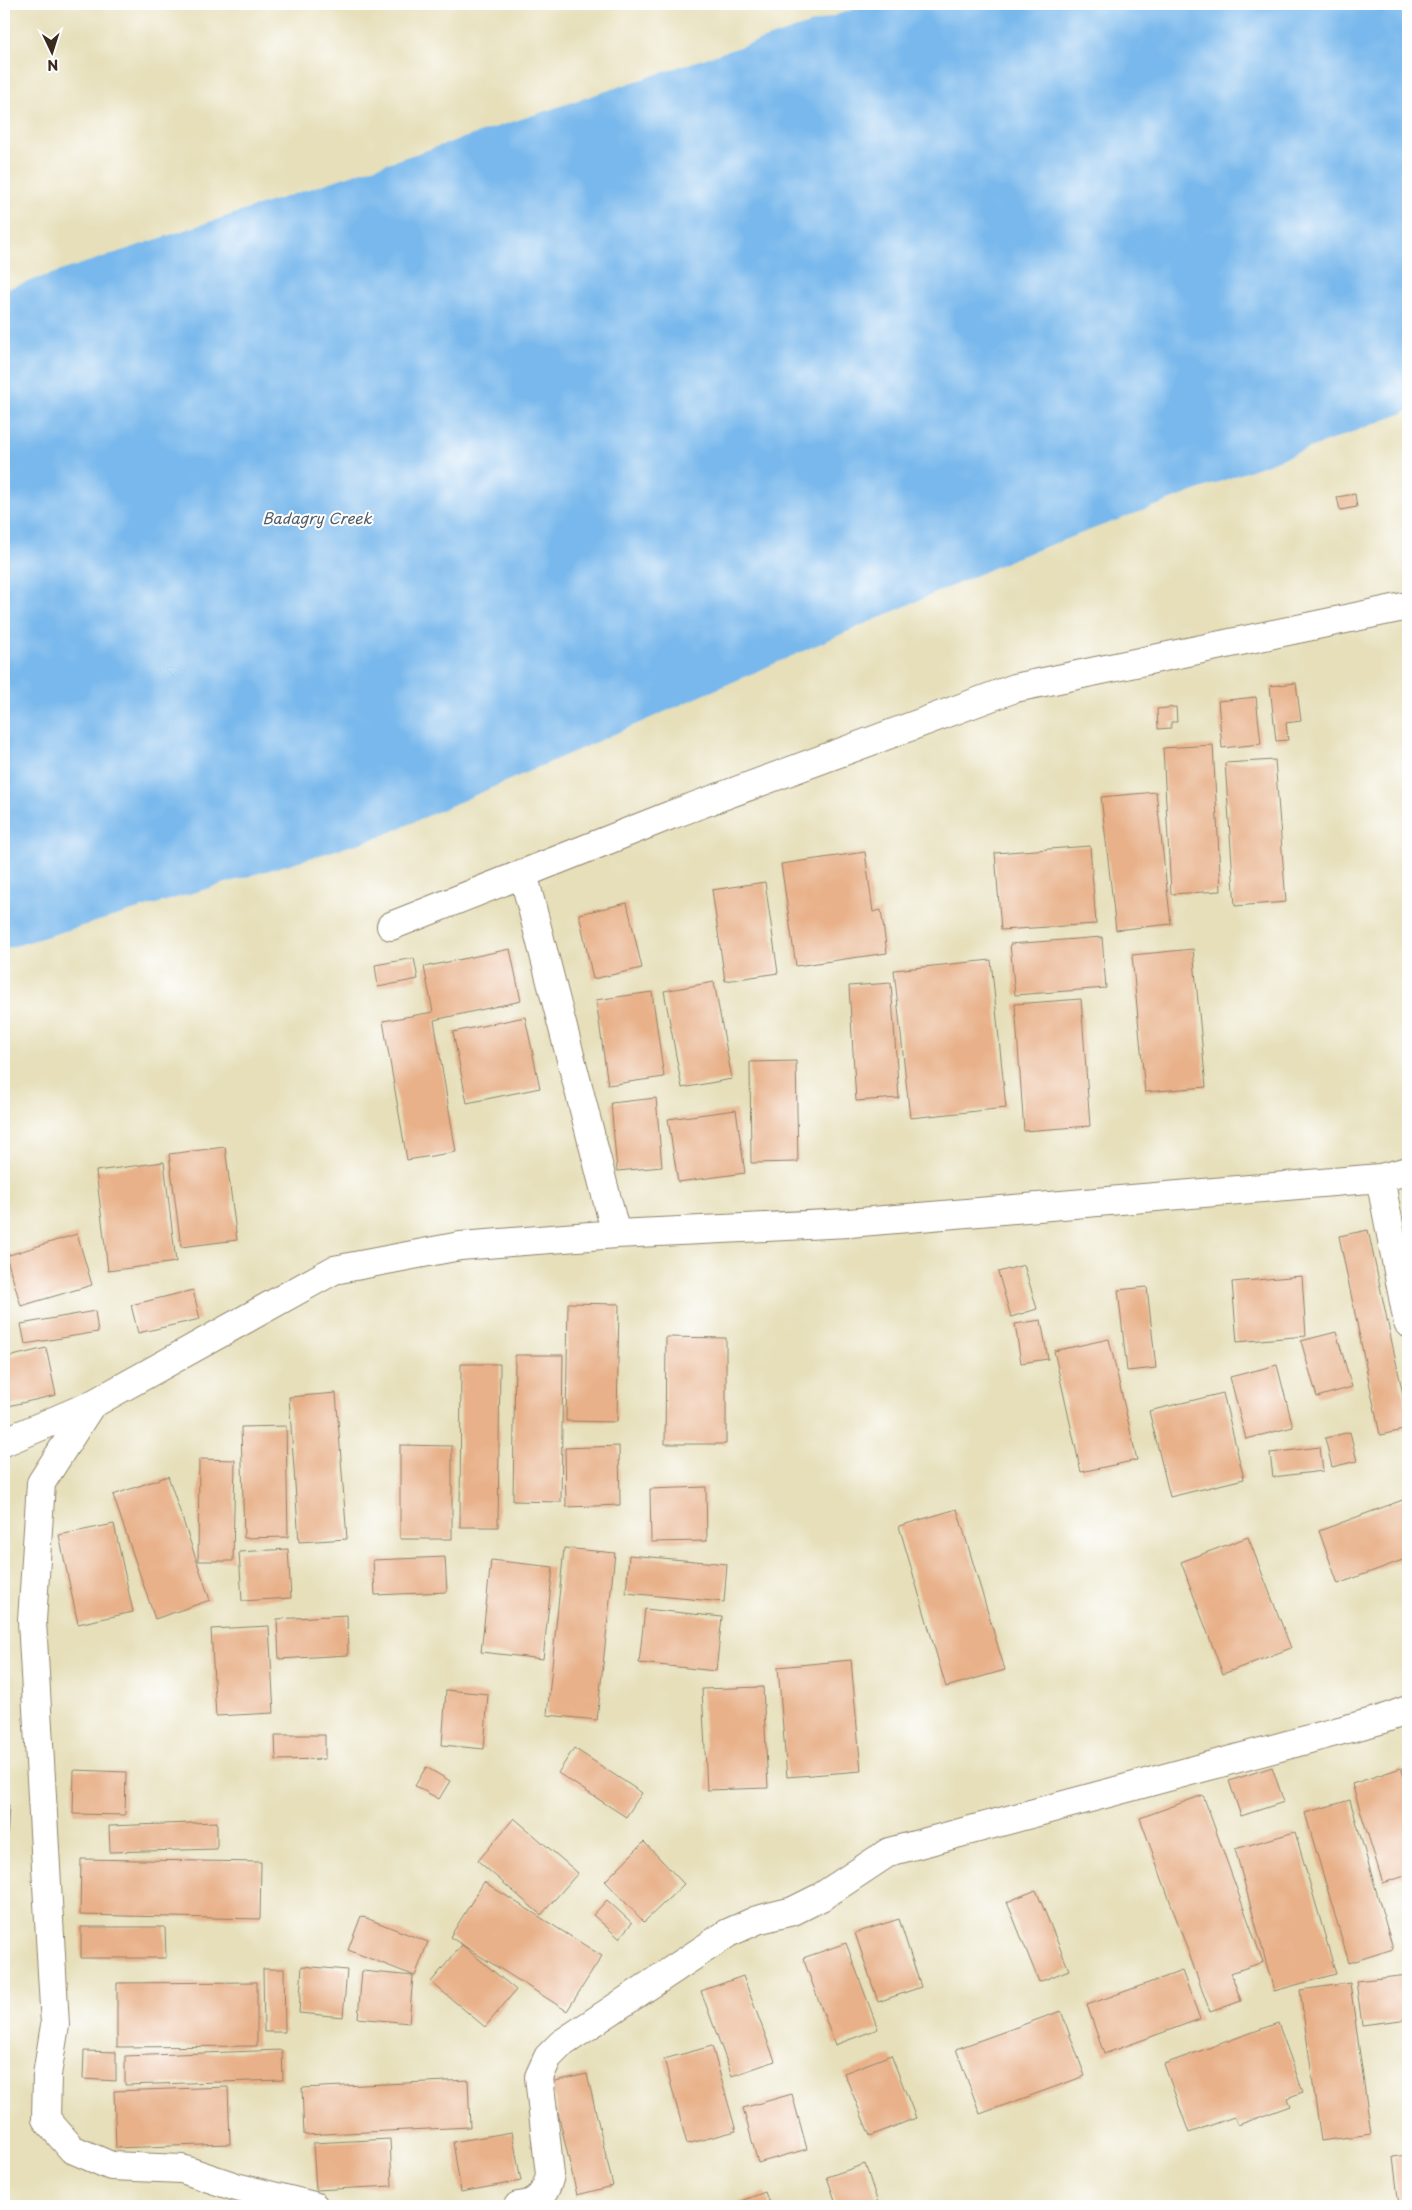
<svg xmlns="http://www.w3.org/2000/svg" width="1412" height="2210" font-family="'Playpen Sans',sans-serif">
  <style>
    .water { fill: #78b8ec; stroke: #5a7185 }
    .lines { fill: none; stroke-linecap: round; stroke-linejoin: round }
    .stream { stroke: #78b8ec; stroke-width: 12 }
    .building { fill: #e8b189 }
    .minor-casing { stroke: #90846c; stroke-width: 30 }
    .minor { stroke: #fff; stroke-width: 28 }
    .labels { text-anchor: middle; stroke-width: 4; stroke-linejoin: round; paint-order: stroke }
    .water-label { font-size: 15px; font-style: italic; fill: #505c66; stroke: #fff }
  </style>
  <rect width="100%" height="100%" fill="#fff"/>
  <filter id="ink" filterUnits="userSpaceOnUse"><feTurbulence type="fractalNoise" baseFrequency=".02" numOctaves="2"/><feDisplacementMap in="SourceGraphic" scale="10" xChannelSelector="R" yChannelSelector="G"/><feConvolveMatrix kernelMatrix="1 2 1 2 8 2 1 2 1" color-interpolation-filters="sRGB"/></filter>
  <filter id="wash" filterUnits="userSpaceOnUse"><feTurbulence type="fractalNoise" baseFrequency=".0096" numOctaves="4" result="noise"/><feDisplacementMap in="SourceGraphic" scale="20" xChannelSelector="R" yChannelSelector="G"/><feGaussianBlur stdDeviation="1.12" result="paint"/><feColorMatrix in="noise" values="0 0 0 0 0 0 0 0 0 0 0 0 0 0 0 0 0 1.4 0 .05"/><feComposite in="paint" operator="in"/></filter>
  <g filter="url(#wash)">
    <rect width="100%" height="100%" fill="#e6dfba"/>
    <!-- water -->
    <path class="water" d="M889 4H1408V405L1012 553 376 832 4 943V296Z"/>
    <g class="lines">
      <!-- stream -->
      <path class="stream" d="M4 296 889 4
        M4 943 376 832 1012 553 1408 405"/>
    </g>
    <g id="blocks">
      <!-- building -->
      <path class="building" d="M1355 494 1357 507 1340 510 1337 497Z
        M1296 683 1301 721 1286 723 1288 740 1276 741 1270 686Z
        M1256 697 1261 744 1222 748 1218 701Z
        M1176 707 1177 722H1171V728L1158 729 1157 709Z
        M1213 745 1221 891 1171 894 1163 748Z
        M1275 760 1286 902 1235 906 1225 763Z
        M1156 792 1171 924 1116 930 1101 797Z
        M1090 846 1096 924 1001 930 995 853Z
        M865 852 873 912 881 910 887 953 796 966 781 864Z
        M765 882 778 973 725 981 712 890Z
        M627 903 642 968 593 979 579 914Z
        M1102 937 1106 988 1015 995 1010 944Z
        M510 949 521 1001 434 1020 456 1152 407 1160 383 1021 433 1012 424 967Z
        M1193 949 1206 1087 1145 1092 1132 955Z
        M414 958 418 979 378 987 375 965Z
        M991 960 1006 1108 910 1118 894 970Z
        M714 982 732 1079 682 1088 664 991Z
        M891 983 899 1098 856 1101 849 986Z
        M652 992 664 1077 608 1085 596 1000Z
        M1081 999 1090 1126 1024 1131 1015 1004Z
        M525 1017 540 1088 467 1103 453 1032Z
        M796 1061 798 1162 751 1163 750 1062Z
        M656 1098 662 1167 617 1171 611 1103Z
        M736 1110 745 1173 678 1182 668 1119Z
        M225 1147 237 1240 181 1247 169 1154Z
        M164 1162 176 1262 108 1271 96 1171Z
        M1368 1230 1408 1418V1429L1380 1435 1339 1236Z
        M77 1234 92 1285 21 1306 6 1256Z
        M1024 1265 1037 1309 1011 1317 998 1272Z
        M1302 1276 1306 1336 1237 1342 1232 1282Z
        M1147 1287 1156 1368 1127 1371 1118 1290Z
        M193 1290 200 1319 138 1333 131 1305Z
        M568 1303 619 1304 617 1422 566 1421Z
        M95 1311 98 1332 25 1344 21 1324Z
        M1041 1320 1048 1359 1021 1363 1015 1324Z
        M1336 1332 1352 1387 1317 1397 1301 1341Z
        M666 1337 726 1338V1444H665Z
        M1109 1339 1137 1460 1081 1472 1054 1351Z
        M46 1348 56 1395 4 1407V1358Z
        M515 1355H563L561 1502 513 1501Z
        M461 1364H500L498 1527H460Z
        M1277 1365 1293 1427 1246 1439 1230 1377Z
        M336 1393 347 1539 299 1542 289 1397Z
        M1223 1393 1244 1479 1170 1497 1149 1411Z
        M286 1426 288 1537 244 1538 241 1427Z
        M1350 1432 1357 1461 1332 1467 1325 1438Z
        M400 1445 452 1446V1539H400Z
        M619 1446 620 1505 566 1507 565 1448Z
        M1320 1447 1323 1471 1273 1477 1270 1453Z
        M199 1459 235 1460 233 1561H198Z
        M168 1476 210 1600 155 1619 113 1495Z
        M706 1487 707 1541 651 1542 650 1489Z
        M1408 1498V1558L1338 1584 1319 1531Z
        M957 1509 1005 1670 946 1687 899 1526Z
        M114 1524 133 1612 78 1624 59 1535Z
        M1248 1537 1291 1648 1223 1674 1181 1562Z
        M564 1548 615 1553 597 1720 547 1715Z
        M288 1549 291 1598 242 1601 239 1552Z
        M629 1555 727 1564 724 1602 626 1593Z
        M445 1557 447 1592 375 1595 373 1560Z
        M491 1560 553 1567 543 1659 481 1652Z
        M645 1609 722 1617 716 1671 639 1663Z
        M347 1615 348 1655 279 1659 277 1619Z
        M269 1626 274 1713 216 1716 211 1629Z
        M851 1660 861 1771 787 1777 778 1667Z
        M763 1687 768 1788 707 1790 702 1689Z
        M446 1690 488 1694 484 1749 442 1745Z
        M275 1735H325V1759L276 1760Z
        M574 1748 642 1793 626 1817 558 1773Z
        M426 1767 450 1781 439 1799 415 1786Z
        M1272 1767 1284 1802 1241 1816 1229 1781Z
        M1401 1768 1408 1791V1875L1383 1883 1352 1784Z
        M74 1770 126 1772 125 1815 73 1814Z
        M1203 1795 1263 1962 1231 1973 1241 2001 1210 2012 1140 1818Z
        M1350 1800 1393 1949 1349 1963 1305 1813Z
        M4 1804 9 1805 6 1859H4Z
        M514 1818 578 1873 541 1915 478 1861Z
        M217 1822V1849L110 1852 109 1826Z
        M1295 1832 1336 1974 1274 1991 1235 1849Z
        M644 1842 684 1884 644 1922 605 1881Z
        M81 1859 261 1862 260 1919 80 1915Z
        M484 1882 602 1956 567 2011 450 1937Z
        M1036 1890 1069 1970 1039 1982 1007 1902Z
        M607 1900 632 1923 619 1938 593 1915Z
        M361 1916 428 1942 415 1976 348 1950Z
        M899 1919 921 1987 878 2002 855 1933Z
        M81 1927H165L166 1958H81Z
        M846 1943 878 2029 835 2045 803 1958Z
        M462 1945 516 1990 485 2027 431 1982Z
        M302 1966 347 1970 343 2017 299 2013Z
        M263 1969H284L285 2032H264Z
        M362 1971 413 1976 409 2023 358 2018Z
        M1182 1971 1200 2019 1104 2054 1087 2005Z
        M1408 1975V2019L1362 2025 1356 1981Z
        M743 1976 775 2061 732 2076 701 1991Z
        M257 1982V2046L117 2047V1983Z
        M1350 1983 1371 2134 1321 2141 1300 1990Z
        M1061 2011 1085 2076 980 2114 956 2049Z
        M1278 2023 1303 2092 1287 2098 1290 2106 1238 2125 1234 2117 1189 2133 1164 2064Z
        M712 2046 736 2131 687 2144 664 2059Z
        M282 2050 283 2080 125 2085V2056Z
        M84 2051 116 2052V2081L83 2079Z
        M891 2055 916 2118 870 2136 844 2073Z
        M587 2074 613 2186 577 2195 551 2082Z
        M468 2080 470 2127 304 2135 302 2088Z
        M228 2087 230 2144 116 2148 114 2091Z
        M792 2094 807 2149 758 2163 743 2108Z
        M512 2132 521 2181 461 2192 453 2142Z
        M390 2139 392 2186 316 2190 313 2143Z
        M1408 2155V2206H1399L1393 2157Z
        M865 2164 879 2206H837L827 2177Z
        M765 2192 770 2206H728Z"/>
    </g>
  </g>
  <g filter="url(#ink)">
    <use href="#blocks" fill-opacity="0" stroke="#90846c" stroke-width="1"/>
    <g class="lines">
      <defs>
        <path id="minor" d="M523 873 616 1234
          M391 926 671 815 1015 688 1408 606
          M1380 1178 1408 1323
          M91 1405 41 1483 32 1621 55 2025 47 2075 46 2119 72 2149 111 2166 182 2169 236 2187 314 2206
          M4 1442 91 1405 334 1270 460 1246 616 1234 849 1223 1380 1178 1408 1171
          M518 2206C537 2205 546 2193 550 2175L539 2077 548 2057 561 2044 728 1933 757 1920 793 1911 821 1897 889 1852 1380 1720 1408 1710"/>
      </defs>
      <!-- minor casing -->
      <use href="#minor" class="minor-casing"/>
      <!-- minor -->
      <use href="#minor" class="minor"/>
    </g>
  </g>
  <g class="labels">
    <!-- water labels -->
    <g class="water-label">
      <text x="317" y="524">Badagry Creek</text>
    </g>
  </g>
  <!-- margin -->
  <rect width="1412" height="2210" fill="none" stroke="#fff" stroke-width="20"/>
  <!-- north arrow -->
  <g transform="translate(52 52) rotate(176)" stroke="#ffffff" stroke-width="4" paint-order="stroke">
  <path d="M0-4L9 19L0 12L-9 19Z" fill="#3b2a1e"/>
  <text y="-8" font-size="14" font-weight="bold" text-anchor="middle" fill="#3b2a1e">N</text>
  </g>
</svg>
